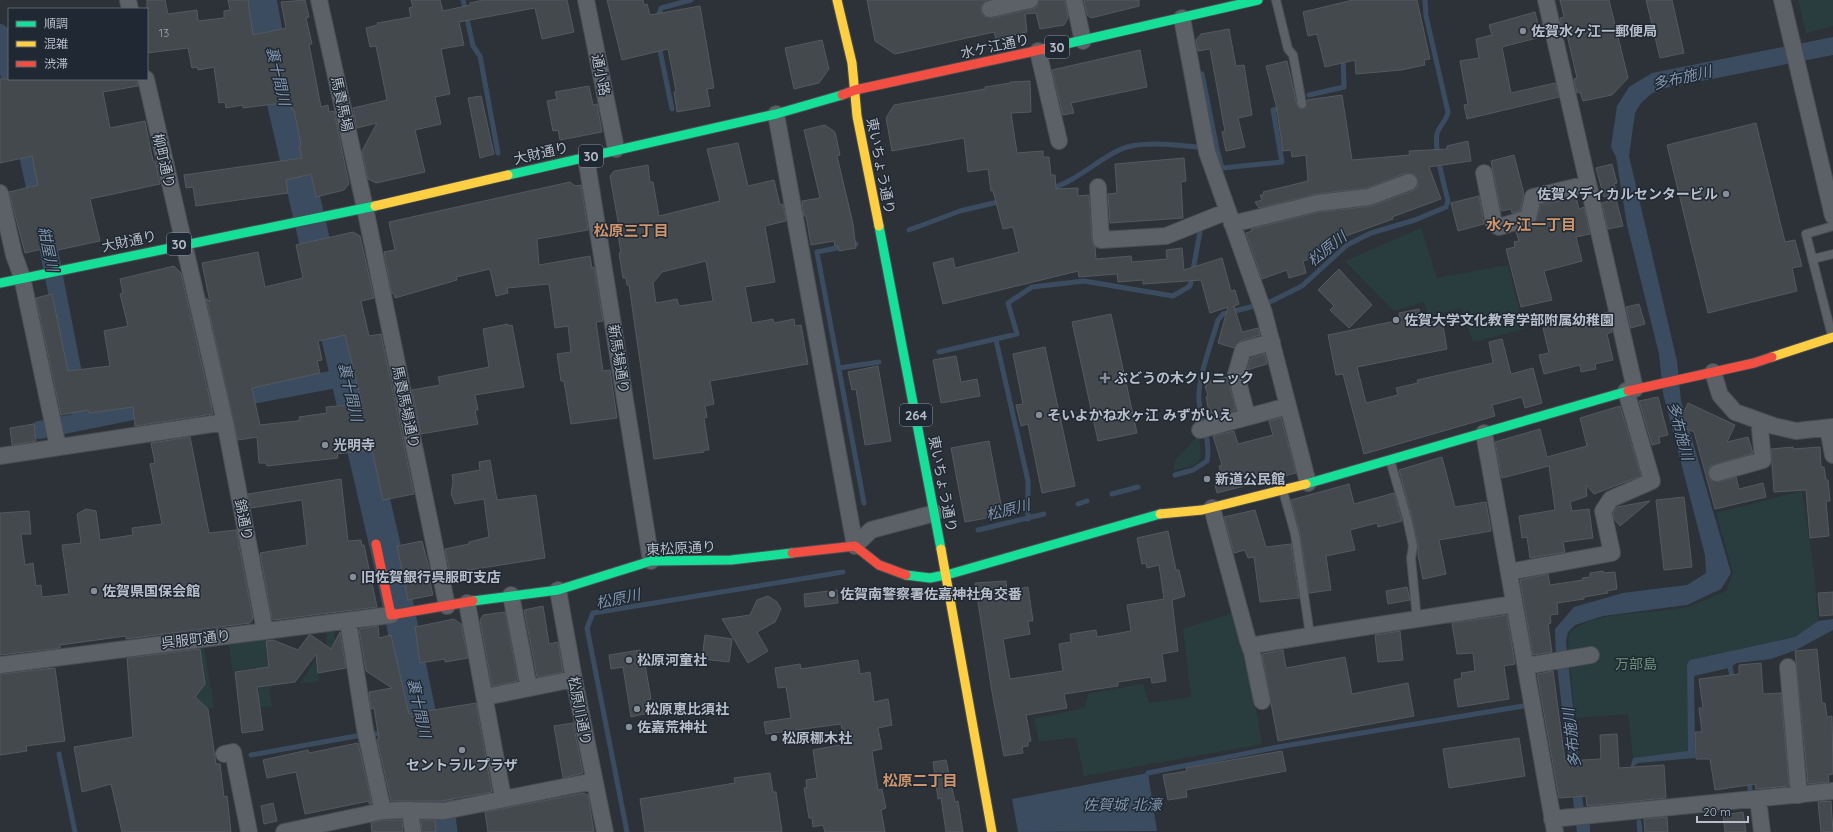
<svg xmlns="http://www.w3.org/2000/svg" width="1833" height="832" font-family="Quicksand,'Noto Sans JP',sans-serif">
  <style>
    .green { fill: #293d3f }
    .water { fill: #3b4c61 }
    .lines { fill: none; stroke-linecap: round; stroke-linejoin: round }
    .stream { stroke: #3b4c61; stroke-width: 5 }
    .canal { stroke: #3b4c61; stroke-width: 18 }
    .river { stroke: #3b4c61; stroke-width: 31 }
    .building { fill: #44494e; stroke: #54595f; fill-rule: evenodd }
    .lane-casing { stroke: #4a4e53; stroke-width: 10 }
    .street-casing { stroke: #4a4e53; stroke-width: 18 }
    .fast-casing { stroke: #4a4e53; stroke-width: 11 }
    .slow-casing { stroke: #4a4e53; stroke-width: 11 }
    .jam-casing { stroke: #4a4e53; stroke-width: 11 }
    .lane { stroke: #5c6067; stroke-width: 8 }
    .street { stroke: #5c6067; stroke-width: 16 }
    .fast { stroke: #16e098; stroke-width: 9 }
    .slow { stroke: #ffcf43; stroke-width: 9 }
    .jam { stroke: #f24e42; stroke-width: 9 }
    .poi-dot { fill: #868d96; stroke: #1f2833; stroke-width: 1.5 }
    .labels { text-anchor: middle; stroke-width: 3; stroke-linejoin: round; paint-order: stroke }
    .number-label { font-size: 12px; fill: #9aa1aa }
    .shield { fill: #1f2833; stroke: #89919c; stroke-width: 1 }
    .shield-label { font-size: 13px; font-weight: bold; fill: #b7bec9 }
    .poi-label { font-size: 14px; font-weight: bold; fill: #b7bec9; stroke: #1f2833; text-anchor: start }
    .street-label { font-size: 14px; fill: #b7bec9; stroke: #1f2833 }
    .park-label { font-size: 14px; fill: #6f9878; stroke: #1f2833 }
    .water-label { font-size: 15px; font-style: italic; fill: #8095ae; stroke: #1f2833 }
    .neighbourhood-label { font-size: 15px; font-weight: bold; fill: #ce956c; stroke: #1f2833 }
  </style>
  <rect width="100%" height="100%" fill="#2c3238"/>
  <!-- green -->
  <path class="green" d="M1798 0H1833V26L1806 33Z
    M1421 228 1437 278 1508 265 1524 329 1473 342 1461 308 1429 316 1424 302 1394 311 1345 261Z
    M1199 434 1201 457 1195 465 1174 470V462Z
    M1802 491 1815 579 1818 621 1795 637 1690 660 1687 664 1688 752 1633 758 1628 714 1575 718 1568 641 1570 632C1599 608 1651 616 1686 607 1699 604 1713 596 1726 591L1733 573 1716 513Z
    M1232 613 1245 643 1262 744 1084 776 1076 737 1039 742 1034 719 1084 708 1088 694 1143 684 1149 703 1191 697 1183 629Z
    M334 630 335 641 318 671 319 681 299 684 327 645 326 632Z
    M265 639 271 685V688L269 689 272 706 257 708 255 690H259L256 668 232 671 229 645Z
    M201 646 204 648 214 708 161 714 153 651Z"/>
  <!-- water -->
  <path class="water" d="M1833 37V55L1661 89 1651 94 1641 103 1635 113 1629 156 1677 361 1681 401 1731 573 1721 589 1687 605 1603 616 1575 625 1568 632 1566 641 1584 812 1590 826V832H1577L1556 658 1555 629 1574 607 1623 593 1687 585 1706 573 1705 555 1663 393 1659 354 1627 225 1616 157 1611 147 1617 106 1629 87 1652 73Z
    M1833 619V630L1796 650 1771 659 1737 663 1729 668 1694 676 1695 758 1638 763 1634 766 1636 803H1633L1631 765 1633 758 1688 751 1687 664 1690 660 1795 637 1818 621Z
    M1148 773 1157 831 1018 832 1012 799Z"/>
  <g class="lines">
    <!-- stream -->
    <path class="stream" d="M463 0 473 46 480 56 498 153
      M658 18 661 8 691 0
      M659 46 672 109
      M1309 95 1344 87 1343 56
      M1217 149 1222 168 1282 162 1273 110 1283 108
      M1050 189C1076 181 1095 162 1119 150 1142 138 1191 147 1217 149L1202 74
      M909 230 960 211 1002 201
      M856 244 817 252 864 503
      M996 340 1028 481V519
      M939 352 1017 334 1008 303 1032 287 1084 281 1173 296 1190 286 1200 232
      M839 368 879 362
      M1175 475 1193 470 1207 461C1211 441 1201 421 1199 401 1197 379 1212 342 1218 320L1223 314 1270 302 1302 286 1347 245 1371 233 1415 220 1446 207 1448 201C1444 184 1434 150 1437 134 1439 126 1447 120 1448 112L1426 16 1425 0
      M1112 494 1138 487
      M1078 504 1087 501
      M978 530 1044 514
      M1729 662 1733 681
      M59 754 75 832
      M251 755 356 736 385 733
      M1148 773 1278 747 1523 706
      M1748 778 1750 789
      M1639 822 1640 832
      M627 832 587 628 593 613 843 572"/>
    <!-- canal -->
    <path class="canal" d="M0 33 9 73
      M23 132 49 251 82 420
      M185 401 204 397 225 400 347 377
      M39 430 158 406"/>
    <!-- river -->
    <path class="river" d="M261 0 273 62 390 567 437 793 442 832"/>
  </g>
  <!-- building -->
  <path class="building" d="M147 0H165L168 14 197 10 198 21 224 18V11L230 10 228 0H248L253 35 286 28 281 2 305 0 309 17 306 18 312 44H309L321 107 328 105 329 112 334 111 338 131 349 184 344 190 316 197 311 174 286 180 288 193 196 206 193 187 186 188 184 175 302 158 299 146 301 145 294 110H292L290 102 243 108V105L226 108 225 102 219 103 214 67 198 70 197 67 192 68 188 48 147 53Z
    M411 0H440L443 11 470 5V3L483 0H567L574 32 542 39 535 8 459 22 464 45 441 49 450 94 435 97 441 124 415 130 425 172 376 183 368 179 362 151 377 123 357 128 353 108 387 100 376 46 370 47 366 28 378 25 377 23 411 17 409 8 413 7Z
    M607 0H643L644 5 647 4 650 15 700 6 714 88 707 89 710 106 677 112 674 92 676 91 668 49 622 60Z
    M867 0H987L981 6V11L983 16 992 18 1032 9 1037 7 1039 0H1065L1068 18 1064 25 1040 29 1036 13 1025 14 1027 32 996 39 994 32 895 54 875 41Z
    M1084 0H1139V6L1091 18 1087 15Z
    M1353 0H1417L1430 59 1424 60 1425 65 1401 70 1356 74 1355 60 1325 67 1317 34 1308 36 1303 12Z
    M1560 0H1609L1628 78 1612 95 1583 101 1580 92 1577 93 1574 79 1577 78 1566 31 1563 32 1560 18 1564 17Z
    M1646 0H1672L1684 53 1660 58Z
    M1535 12 1538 24 1541 23 1545 36 1502 47 1511 93 1555 83 1559 97 1467 119 1464 105 1468 104 1460 61 1479 58 1476 39 1492 35 1489 25Z
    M1229 29 1236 66 1244 65 1252 115 1238 118 1245 147 1226 151 1222 132 1225 131 1210 49 1198 51 1196 40 1201 34Z
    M822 40 829 69 819 83 794 89 785 48Z
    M1140 50 1147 87 1071 103 1074 113 1063 115 1052 70Z
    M1287 61 1297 105 1300 109 1306 108 1307 100 1342 95 1352 160 1410 155 1409 151 1447 149V146L1468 141 1471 161 1429 167 1441 199 1392 217 1393 219 1329 242 1332 252 1303 261 1306 273 1289 278 1287 270 1262 279 1246 233 1252 231 1251 229 1320 212 1372 206 1412 191 1417 188 1418 183 1415 175 1406 173 1367 188 1316 194 1259 208 1255 202 1262 200 1260 195H1264L1263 192 1308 181 1306 155 1292 157 1291 150 1283 151 1276 105 1266 66Z
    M0 79H137L138 86 103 92 110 128 145 121 153 161H155L160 184 90 199 100 241 53 251 52 247 25 253 9 192 38 185 32 156 0 163Z
    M1030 81 1031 112 1011 113 1017 153 1043 151V157H1049L1051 175H1055L1056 189 1078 188V196L1089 195 1092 241 1095 247 1096 259 1131 256 1132 262 1167 259 1166 250 1182 248 1184 270 1222 258 1231 291 1235 290 1239 304 1234 306 1242 332 1258 328 1260 335 1240 341 1234 348 1218 343 1228 307 1210 313 1201 280 1143 284V280L1118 282 1117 274 1079 277 1078 271 943 304 933 263 953 258 955 268 1019 252 1013 227 1003 229 993 191H991L988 169 968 172 964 138 892 151 886 118 894 105 985 89V87L1010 83V82Z
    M589 86 593 105 597 104 602 132 560 140 558 130 553 131 547 101 557 99 555 92Z
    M481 96 494 154 480 158 468 98Z
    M1756 123 1785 242 1795 240 1802 266 1792 268 1797 291 1708 313 1667 145Z
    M825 125 835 132 840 155 837 156 853 224 856 248 839 251 838 246H835L834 241 811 245 806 216H804L802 201 820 198 804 130Z
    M738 143 748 186 774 180 780 205 783 204 786 221 765 226 775 282 745 287 752 323 773 319 774 323 794 319 795 326 801 325 808 364 710 381 714 404 705 406 707 417 704 418 709 450H704V452L654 459 629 285H627L626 278H623L619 253H621L617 228 619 227 610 176 614 171 648 165 650 182H653L659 216 720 201 707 149ZM706 261 713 301 679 306 677 299 656 303 653 283 662 272Z
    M1514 155 1524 194 1520 211 1512 213 1511 209 1501 211 1491 161Z
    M1184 158 1186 181 1181 182 1183 218 1110 223 1108 194 1117 193 1115 164Z
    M1612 164 1617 183 1614 184 1617 194 1604 197 1596 168Z
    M570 182 575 186 581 185 588 230 537 239 539 265 590 256 592 268 594 267 603 321 596 322 603 371 610 370 617 418 571 424 564 381H561L557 354 571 352 568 326 555 328 549 284 507 288 508 293 496 296 490 269 456 277 457 280 395 298 394 293 392 294 384 252 395 250 389 222Z
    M1479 196 1484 224 1458 231 1451 203Z
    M1576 197 1579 209 1584 207 1590 234 1576 237 1582 261 1544 271 1552 300 1521 307 1506 249 1515 247 1514 242 1519 241 1516 232 1535 224 1541 205Z
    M1616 199 1623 226 1608 229 1602 203Z
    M353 232 360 236 374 298 361 301 369 336 381 334 414 494 383 500 372 450 337 454 338 458 267 466 266 463H259L257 437 238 440 206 298 210 302 202 263 258 252 265 287 303 278 296 245ZM345 335 362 404 326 407 327 413 299 417 300 420 297 421 260 425 252 388 320 373 317 361 322 360 318 341Z
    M174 266 181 273 213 414 135 426 133 407 89 413 88 410 61 415 36 298 52 294 68 371 110 366 104 331 128 326 120 294 123 293 120 279Z
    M1339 269 1372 305 1349 328 1330 310 1334 306 1318 290Z
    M1639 304 1645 324 1631 328 1626 307Z
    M1419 309 1422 324 1442 320 1447 349 1357 367 1366 403 1398 395 1396 388 1418 383 1417 380 1493 363 1489 342 1502 339 1511 374 1533 368 1542 403 1525 408 1522 397 1492 405 1495 416 1364 454 1343 374 1336 375 1328 335 1400 320 1399 313Z
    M1608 312 1612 332 1607 334 1613 360 1595 364 1596 369 1581 372 1580 365 1544 374 1539 355 1549 353 1543 328Z
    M1111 314 1137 433 1098 441 1072 322Z
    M508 324 509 326 512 325 524 387 475 395 478 410H475L478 424 421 434 412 390 440 385 438 377 489 367 483 329Z
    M1045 347 1075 486 1042 493 1028 424 1021 426 1016 405 1023 404 1013 354Z
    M1265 354 1267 364 1247 370 1251 358Z
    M956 356 961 382 977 379 980 396 941 403 933 360Z
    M878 366 891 441 865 445 856 389 852 390 848 372Z
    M1227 377 1236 410 1210 417 1206 397 1208 396 1205 386H1207L1206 382Z
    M1658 397 1668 435 1659 437 1660 443 1652 445 1639 401Z
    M1688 403 1735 425 1727 442 1748 437 1753 453 1710 466 1708 471 1710 480 1719 482 1736 477 1739 489 1763 483 1766 497 1715 509 1694 432 1678 425Z
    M1620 406 1641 476 1594 494 1586 485 1587 496 1570 502 1572 511 1589 509 1593 538 1563 542 1565 552 1530 558 1527 537 1522 538 1519 516 1555 510 1549 466 1502 478 1495 442 1540 429 1547 457 1587 446 1580 418Z
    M1281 418 1296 473 1217 493 1215 485 1223 482 1219 466 1222 465 1213 436 1234 431 1238 444 1273 435 1269 421Z
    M34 424 36 441 12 445 10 428Z
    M190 437 209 533 236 530 253 619 250 623 126 639V636L60 645V648L0 655V513L29 511 31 534H21L25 565 33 563 36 586 41 585 42 597 69 594 62 545 81 543 77 514 86 509 96 511 100 540 133 535 132 528 162 524 150 464 155 463 151 443Z
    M989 441 1003 515 965 522 951 448Z
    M1793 447V449L1820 447 1821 467H1824L1826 480H1828L1830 501H1826L1829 536 1810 538 1806 490 1774 492 1771 449Z
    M1442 457 1455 507 1486 502 1491 531 1439 540 1446 574 1423 579 1418 555V545L1412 517 1399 470Z
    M490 460 497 500 536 495 545 558 450 573 445 549 469 544V542L489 537 484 499 455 504 451 494 453 482 452 475 480 470 479 462Z
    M341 479 348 541 361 540 362 545H364L377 607 274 620 272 619 260 553 307 545 302 500 251 508 248 494Z
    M1349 484 1354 504 1394 493 1402 521 1378 527 1377 523 1350 530 1355 550 1326 556 1331 590 1309 593 1300 533 1291 500Z
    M1684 497 1692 567 1664 570 1656 500Z
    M1650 501 1620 526 1614 519 1613 513 1617 507Z
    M1255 510 1266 547 1291 544 1299 598 1260 602 1254 557 1248 558 1245 550 1234 553 1224 517Z
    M1168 531 1176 570H1179L1185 596 1172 600 1178 651 1162 654 1166 681 1152 683 1151 677 1118 682V686L1064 694 1067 708 1026 715 1031 741 1028 742V746L1022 747 1023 753 1004 756 992 692 975 583 1006 581 1007 591 1028 587 1033 621H1028L1030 634 1003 639 1010 679 1063 671 1059 644 1071 642 1070 634 1096 630 1097 637 1131 631 1127 605 1164 599 1159 565 1147 568 1146 563 1142 564 1137 538Z
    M422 541 431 576 429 577 433 595 408 600 397 546Z
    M1603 571V573L1615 572 1617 589 1607 591 1608 593 1584 597V599L1557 603 1558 614 1550 615 1551 623 1548 624 1552 652 1533 655 1520 580 1548 574 1550 585 1583 580 1582 578 1590 577V573Z
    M1407 587 1410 600 1388 604 1386 591Z
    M837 590 838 603 805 607 804 594Z
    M1833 592V615L1820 616 1818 593Z
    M768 596 777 602 781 609 775 622 757 632 768 651 748 663 722 619 750 615 757 600Z
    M543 606 549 644 558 642 563 672 537 677 524 610Z
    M505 612 518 681 492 686 480 620 483 615Z
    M1507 615 1515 664 1504 666 1509 699 1458 707 1454 680 1462 678 1461 673 1475 671 1473 653 1457 654 1452 623Z
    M454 619 461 624 468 658 445 662V659L420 663 415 627Z
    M378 626 379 638 391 635 409 714 476 703 492 792 441 801H391L377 739H379L374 708 371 709 369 692 392 688 366 671 359 629Z
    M1400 631 1403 660 1378 662 1375 635Z
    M340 632 346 668 318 673 316 654 295 682 257 687 263 730 242 733 235 672 269 667 266 641 273 640 298 650 309 635H311L331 649Z
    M705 635 732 639 729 662 702 659Z
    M200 649 205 684 195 697 208 709 216 764H220L224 797 227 796 231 832H122L111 784 82 792 74 747 133 737 127 658Z
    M1817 649 1822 703H1825L1827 717 1832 716 1833 774 1828 775 1829 782 1808 784 1795 651Z
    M640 650 643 664H645L651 699 646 700 648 713 631 717 623 667 611 669 609 655Z
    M1283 650 1286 668 1345 657 1352 694 1408 683 1414 716 1278 741 1262 654Z
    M858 660 860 674 870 672 874 702 888 699 892 725 878 728 882 749 872 751 878 790 882 789 886 808 881 810 885 832H825L823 825 813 827 812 818H809L804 788H807L806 780 817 778 813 750 845 744 841 724 766 734 764 722 791 718 786 687 778 688 775 668 800 664 801 669Z
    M1761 663 1763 694 1781 693 1789 786 1756 789 1755 784 1715 790 1710 759H1696L1695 732H1702L1699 708H1703L1699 679 1739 674V665Z
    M55 668 65 741 26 746 27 751 0 755V674Z
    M1553 671 1565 761 1601 759 1600 735 1617 734 1619 768 1664 765 1666 798 1587 806 1586 796 1559 798 1537 674Z
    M573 723 583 773 563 778 554 726Z
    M1519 738 1525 776 1449 788 1443 749Z
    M358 743 372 804H369V801L305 814 296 772 267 778 263 760 308 750 309 753Z
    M1282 751 1286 771 1186 790 1187 797 1168 800 1163 775 1187 771 1186 768Z
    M946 760 955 802 958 801 963 832H946L941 798 938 799 933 762Z
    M770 773 773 792H776L782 832H645L640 799 735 783 734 778Z
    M584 793 588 795 594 832H488L485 812Z
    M1831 801 1833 832H1821L1818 802Z
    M273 803 277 821 264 824 261 806Z
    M1743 812 1746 832H1725L1723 815Z
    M1667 817 1668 832H1645L1644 819Z
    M384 820H402L403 832H372L371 823Z
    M421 820H435L436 832H422Z"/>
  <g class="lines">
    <defs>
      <path id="lane" d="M1276 0 1288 49 1293 55 1302 104
        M1813 259 1833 254
        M1832 336 1806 234 1833 226
        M1390 460 1407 518 1413 546 1411 558 1417 620
        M1283 491 1295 534 1310 635"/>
      <path id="street" d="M128 0 130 9
        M319 0 365 208 447 606
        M586 0 616 149
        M1074 0 1083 41
        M1546 0 1635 389
        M1782 0 1833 216
        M990 9 1030 0
        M1182 18 1207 152 1264 313 1308 483
        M1038 51 1059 141
        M146 79 225 422 265 631
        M776 114 855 546
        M586 157 651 561
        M1484 173 1494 224 1499 227 1528 218 1533 197 1588 184
        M1098 187 1101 240 1166 236 1228 211
        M0 193 14 255 22 277 58 447
        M1232 224 1318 203 1369 197 1409 182
        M1713 372 1720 395 1735 412 1774 426 1796 431 1833 427
        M1247 416 1236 374 1243 350 1272 342
        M1828 428 1833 455
        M1200 430 1288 406
        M1484 433 1555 832
        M0 456 225 422
        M1717 473 1763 460 1760 429 1761 422
        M1212 508 1248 641 1252 652 1262 701
        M855 546 871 530 935 513
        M1509 572 1612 553 1603 511 1611 499 1652 481 1626 391
        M558 590 574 679 605 832
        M511 595 529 688
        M467 603 503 798
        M348 621 365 729 383 811
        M1250 646C1338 630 1426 618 1514 604
        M0 665 391 615
        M1526 666 1591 655
        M1788 667 1799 795
        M485 697 574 679
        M224 754 233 752 249 832
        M1758 799 1762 832
        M410 810 413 832
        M1552 819 1833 791
        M284 832 383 811 403 810 444 811 594 781"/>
      <path id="fast" d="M1044 49 1258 0
        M508 175 776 114 842 95
        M879 226 941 549
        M0 283 375 206
        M1306 484 1628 391
        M906 575 930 578 950 574 1160 514
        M473 601 558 590 651 561 731 560 792 553"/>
      <path id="slow" d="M837 0 852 63 857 116 879 226
        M375 206 508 175
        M1772 357 1833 337
        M1160 514 1202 510 1306 484
        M941 549 992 832"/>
      <path id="jam" d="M842 95 855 90 1044 49
        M1628 391 1754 363 1772 357
        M376 544 391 615 473 601
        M792 553 855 546 879 565 906 575"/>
    </defs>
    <!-- lane casing -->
    <use href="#lane" class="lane-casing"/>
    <!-- street casing -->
    <use href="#street" class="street-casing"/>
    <!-- fast casing -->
    <use href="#fast" class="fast-casing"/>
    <!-- slow casing -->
    <use href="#slow" class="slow-casing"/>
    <!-- jam casing -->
    <use href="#jam" class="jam-casing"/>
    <!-- lane -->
    <use href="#lane" class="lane"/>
    <!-- street -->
    <use href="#street" class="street"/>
    <!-- fast -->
    <use href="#fast" class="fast"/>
    <!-- slow -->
    <use href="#slow" class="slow"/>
    <!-- jam -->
    <use href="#jam" class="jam"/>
  </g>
  <!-- markers -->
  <g class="poi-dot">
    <circle cx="1523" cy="31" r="4"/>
    <circle cx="1726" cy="194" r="4"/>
    <circle cx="1396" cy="320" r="4"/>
    <path d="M1103 372h4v4h4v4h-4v4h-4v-4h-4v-4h4z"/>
    <circle cx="1039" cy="415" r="4"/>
    <circle cx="325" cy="445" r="4"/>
    <circle cx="1207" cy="479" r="4"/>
    <circle cx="353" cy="577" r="4"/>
    <circle cx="94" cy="591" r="4"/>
    <circle cx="832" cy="594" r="4"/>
    <circle cx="629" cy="660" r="4"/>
    <circle cx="637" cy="709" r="4"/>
    <circle cx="629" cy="727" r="4"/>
    <circle cx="774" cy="738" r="4"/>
    <circle cx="462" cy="750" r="4"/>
  </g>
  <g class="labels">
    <!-- number labels -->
    <g class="number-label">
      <text x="164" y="37">13</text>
    </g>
    <!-- shield labels -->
    <g class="shield">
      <rect x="1045" y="36" width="24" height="22" rx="3"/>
      <rect x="579" y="145" width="24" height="22" rx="3"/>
      <rect x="167" y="233" width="24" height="22" rx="3"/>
      <rect x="900" y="404" width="32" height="22" rx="3"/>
    </g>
    <g class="shield-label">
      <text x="1057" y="52">30</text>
      <text x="591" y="161">30</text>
      <text x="179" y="249">30</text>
      <text x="916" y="420">264</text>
    </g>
    <!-- poi labels -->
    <g class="poi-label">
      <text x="1531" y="36">佐賀水ヶ江一郵便局</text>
      <text x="1718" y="199" text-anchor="end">佐賀メディカルセンタービル</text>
      <text x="1404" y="325">佐賀大学文化教育学部附属幼稚園</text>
      <text x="1114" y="383">ぶどうの木クリニック</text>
      <text x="1047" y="420">そいよかね水ヶ江 みずがいえ</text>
      <text x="333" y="450">光明寺</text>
      <text x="1215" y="484">新道公民館</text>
      <text x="361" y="582">旧佐賀銀行呉服町支店</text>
      <text x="102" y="596">佐賀県国保会館</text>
      <text x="840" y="599">佐賀南警察署佐嘉神社角交番</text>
      <text x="637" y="665">松原河童社</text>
      <text x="645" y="714">松原恵比須社</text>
      <text x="637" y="732">佐嘉荒神社</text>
      <text x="782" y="743">松原梛木社</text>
      <text x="462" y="770" text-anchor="middle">セントラルプラザ</text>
    </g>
    <!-- street labels -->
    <g class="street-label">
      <text transform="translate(995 46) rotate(-12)" y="5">水ケ江通り</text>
      <text transform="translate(601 75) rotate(79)" y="5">通小路</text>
      <text transform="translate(342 104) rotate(78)" y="5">馬責馬場</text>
      <text transform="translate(541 153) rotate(-13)" y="5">大財通り</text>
      <text transform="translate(164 161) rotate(77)" y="5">柳町通り</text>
      <text transform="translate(881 166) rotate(79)" y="5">東いちょう通り</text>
      <text transform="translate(129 241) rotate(-12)" y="5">大財通り</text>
      <text transform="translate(619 359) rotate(81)" y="5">新馬場通り</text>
      <text transform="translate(406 407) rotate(78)" y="5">馬責馬場通り</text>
      <text transform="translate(943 484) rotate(79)" y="5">東いちょう通り</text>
      <text transform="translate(244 520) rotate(79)" y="5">錦通り</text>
      <text transform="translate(681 548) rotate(-3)" y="5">東松原通り</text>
      <text transform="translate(196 639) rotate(-7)" y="5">呉服町通り</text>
      <text transform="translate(580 711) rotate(79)" y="5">松原川通り</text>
    </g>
    <!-- park labels -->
    <g class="park-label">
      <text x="1636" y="669">万部島</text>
    </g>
    <!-- water labels -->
    <g class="water-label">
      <text transform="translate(278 76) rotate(77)" y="5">裏十間川</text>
      <text transform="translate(1682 78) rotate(-13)" y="5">多布施川</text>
      <text transform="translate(48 249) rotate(78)" y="5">紺屋川</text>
      <text transform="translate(1327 249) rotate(-39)" y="5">松原川</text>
      <text transform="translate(350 392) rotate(77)" y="5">裏十間川</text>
      <text transform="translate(1680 431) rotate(75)" y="5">多布施川</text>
      <text transform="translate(1008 510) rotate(-14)" y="5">松原川</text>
      <text transform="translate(618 599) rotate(-12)" y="5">松原川</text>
      <text transform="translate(419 708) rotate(78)" y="5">裏十間川</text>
      <text transform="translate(1572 738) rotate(-97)" y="5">多布施川</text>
      <text x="1122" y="810">佐賀城 北濠</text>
    </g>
    <!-- neighbourhood labels -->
    <g class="neighbourhood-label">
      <text x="1531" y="230">水ヶ江一丁目</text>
      <text x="631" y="236">松原三丁目</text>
      <text x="920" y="786">松原二丁目</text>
    </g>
  </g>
  <!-- legend -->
  <rect x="8" y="8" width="140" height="72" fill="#1f2833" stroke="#5c646f"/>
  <rect x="16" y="21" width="20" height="6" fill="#16e098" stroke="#5c646f"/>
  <text x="44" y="28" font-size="12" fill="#b7bec9">順調</text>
  <rect x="16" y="41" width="20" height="6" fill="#ffcf43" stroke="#5c646f"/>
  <text x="44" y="48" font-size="12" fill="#b7bec9">混雑</text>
  <rect x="16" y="61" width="20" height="6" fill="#f24e42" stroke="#5c646f"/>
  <text x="44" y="68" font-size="12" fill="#b7bec9">渋滞</text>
  <!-- scale -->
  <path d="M1697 816v6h51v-6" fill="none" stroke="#b7bec9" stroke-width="2"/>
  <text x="1703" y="816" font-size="12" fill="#b7bec9" stroke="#1f2833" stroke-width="3" paint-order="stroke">20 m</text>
</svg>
